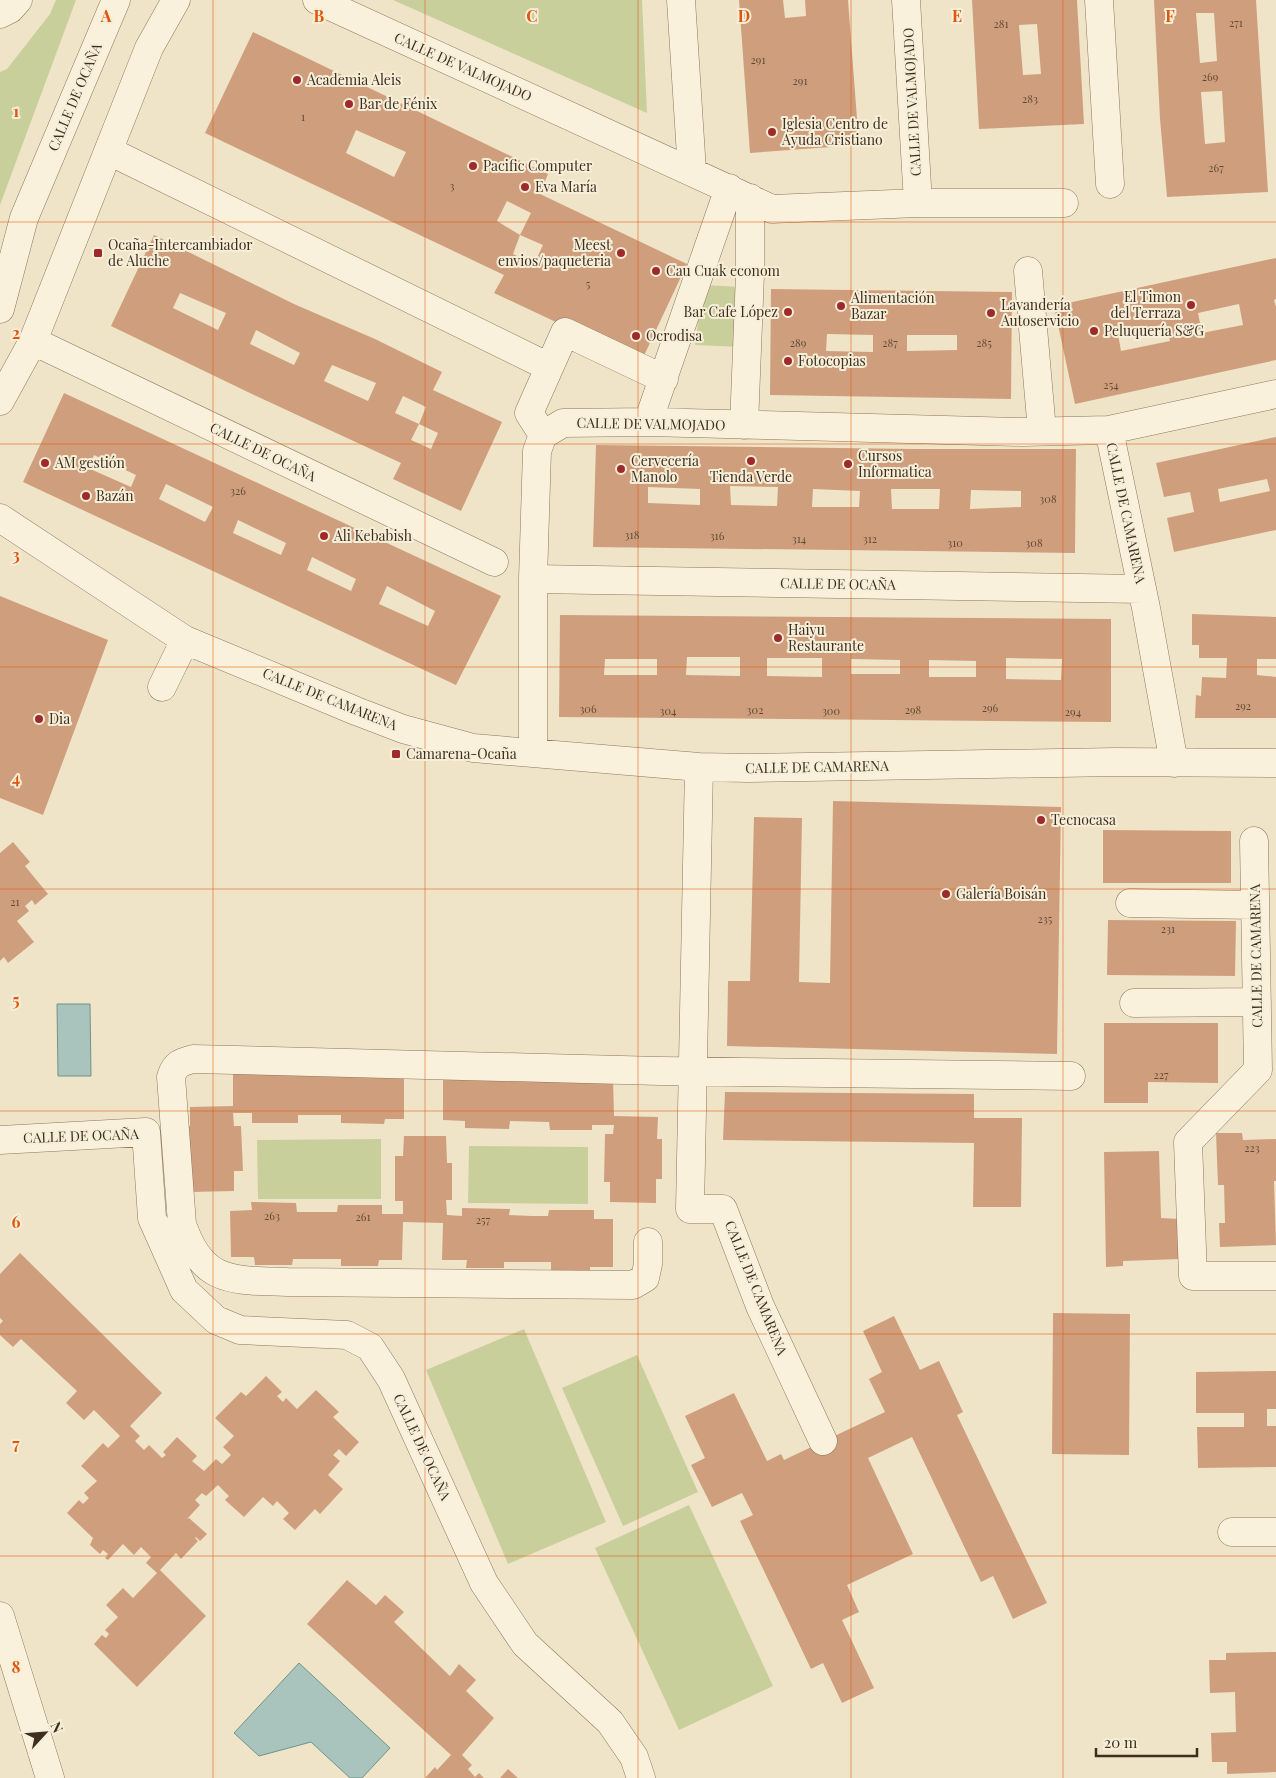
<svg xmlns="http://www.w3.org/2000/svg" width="1276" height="1778" font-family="'Playfair Display',serif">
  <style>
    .green { fill: #c9cf9b }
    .water { fill: #a9c4bc; stroke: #6f938a }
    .building { fill: #cf9f7d; fill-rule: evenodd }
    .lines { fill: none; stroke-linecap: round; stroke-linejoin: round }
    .minor-casing { stroke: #8d765c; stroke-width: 29 }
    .minor { stroke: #faf1dc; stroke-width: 28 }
    .grid { fill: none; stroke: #df570d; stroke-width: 1; stroke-opacity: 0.55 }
    .poi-dot { fill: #9e2a2b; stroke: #f7eed8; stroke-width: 2 }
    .labels { text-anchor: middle; stroke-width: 4; stroke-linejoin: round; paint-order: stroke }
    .number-label { font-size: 11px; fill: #624a37 }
    .street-label { font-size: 14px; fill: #3d2e20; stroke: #f7eed8 }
    .poi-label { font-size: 14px; fill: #3d2e20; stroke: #f7eed8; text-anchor: start }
    .grid-label { font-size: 16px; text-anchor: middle; font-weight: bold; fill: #df570d; stroke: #f7eed8; stroke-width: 4; stroke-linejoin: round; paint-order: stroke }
  </style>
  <rect width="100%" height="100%" fill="#f0e4c8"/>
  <!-- green -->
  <path class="green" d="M56 0H76L0 205V72L7 69 50 14Z
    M393 0H642L647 113Z
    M703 285 741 287 742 347 695 345Z
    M381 1139V1199H258L257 1140Z
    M469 1146 588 1147V1204L468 1203Z
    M524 1329 606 1522 508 1564 426 1370Z
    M637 1355 698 1492 623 1526 562 1388Z
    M689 1505 773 1686 679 1730 595 1548Z"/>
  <!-- water -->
  <path class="water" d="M57 1004H90L91 1076H58Z
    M299 1663 390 1748 362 1778H350L311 1742 259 1756 234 1733Z"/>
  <!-- building -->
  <path class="building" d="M739 0H783L785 18 806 16 805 0H848L859 145 750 153Z
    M972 0H1077L1084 124 979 129ZM1037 24 1041 74 1023 75 1019 25Z
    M1154 0H1256L1268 192 1167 197 1160 119ZM1196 13H1214L1217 61 1200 63ZM1222 91 1225 142 1205 144 1201 92Z
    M253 32 548 174 540 194 687 264 641 362 494 293 504 275 205 133ZM356 130 406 152 394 177 346 153ZM507 201 531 213 520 235 497 221ZM520 235 543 245 534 264 513 254Z
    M154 235 294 304 375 339 442 372 433 390 502 422 461 511 393 479 401 463 254 395 111 326ZM180 293 226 313 218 330 173 308ZM256 330 300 353 294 365 250 344ZM332 365 376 383 368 401 324 381ZM403 396 426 407 419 424 438 433 431 449 411 440 419 424 395 413Z
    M1276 258V299L1274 300 1276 307V360L1075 404 1054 306ZM1239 304 1243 325 1202 333 1198 313ZM1166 324 1170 341 1121 351 1118 334Z
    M771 289 1012 292 1011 399 770 395ZM827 334 873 335V352L826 351ZM907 335H957V350L907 351Z
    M64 393 501 596 456 685 23 482ZM94 455 136 475 131 487 88 468ZM166 484 213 507 205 522 159 499ZM238 520 286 543 281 555 233 533ZM312 557 356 579 351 591 307 570ZM387 586 435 611 428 626 379 604Z
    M1276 437V530L1174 552 1167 518 1194 512 1190 492 1164 497 1156 463ZM1267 479 1270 491 1220 502 1218 489Z
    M596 445 916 449H1076L1075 553 593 547ZM730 486 778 487 777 506 731 505ZM648 487 700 489V505L648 503ZM813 489 860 491 859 507H812ZM891 489H940L939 509H892ZM971 490 1021 491V507L970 509Z
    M0 596 108 640 43 815 0 798Z
    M1192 614 1276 617V659H1257V675L1276 677V718H1195L1196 695 1201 696 1202 677 1226 678 1227 658H1199V645H1192Z
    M560 615 1111 619V722L559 717ZM687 657H740V676L686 675ZM767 658H822V677L767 676ZM1006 658 1062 659 1061 680 1006 679ZM605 659H657V675H604ZM851 659 900 660V674H851ZM929 660 976 661V677H929Z
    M833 801 1061 807 1057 1054 727 1046 728 981H750L754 817 802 818 799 982 830 983Z
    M1103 830 1231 831V883H1103Z
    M13 842 30 862 25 866 48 894 35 905 32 900 25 906 29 911 17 921 34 942 8 963 4 957 0 961V853Z
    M1108 920 1236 921 1235 976 1107 975Z
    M1104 1023H1218V1083L1148 1082V1103H1104Z
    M233 1071 404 1072V1119H385L384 1124 341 1123V1115H298V1123H252V1113H233L234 1126H241L243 1171H234V1191L191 1192 186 1126H190V1107L233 1106Z
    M443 1073 613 1078 614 1116 658 1117 657 1139H662V1179H656V1203L610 1202V1182H604L605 1134H613L614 1125H592V1130H550L549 1122 510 1121 509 1129 465 1128V1121L443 1120Z
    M725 1092 974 1094V1118H1022L1021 1207H973L974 1143 723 1140Z
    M1216 1133H1242L1243 1140 1276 1139V1181H1274L1276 1245 1220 1247 1219 1223H1225L1224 1185H1218Z
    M404 1136H446L447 1163H452V1200H446L447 1215 462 1216V1208L510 1209 509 1215 532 1216H548L549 1210H594V1219H613V1267H590V1271H551V1262H504V1268H466L467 1260H442L443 1223 403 1222 402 1260H379L378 1266H341V1259H293L292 1265H255L254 1257H231L230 1211 252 1210 251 1202 296 1203 297 1212H337L338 1205H382V1214H403V1201H395V1156H403Z
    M1159 1151 1161 1218 1179 1219 1180 1259 1123 1261V1266L1106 1267 1104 1152Z
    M20 1253 162 1393 130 1426 140 1436 135 1441 144 1450 149 1445 162 1458 166 1455 163 1452 177 1437 197 1456 192 1461 204 1471 216 1459 222 1464 231 1455 223 1447 234 1436 215 1418 241 1392 246 1396 266 1376 282 1392 277 1396 283 1402 286 1398 297 1409 316 1390 339 1412 333 1417 359 1442 346 1456 339 1449 333 1455 340 1461 328 1475 343 1489 320 1514 315 1509 295 1530 283 1519 289 1513 277 1501 273 1506 263 1497 244 1517 225 1500 229 1496 218 1485 206 1496 202 1493 195 1500 200 1505 187 1519 189 1518 207 1534 200 1541 196 1537 195 1538 198 1541 181 1559 176 1553 160 1570 206 1616 137 1687 94 1644 102 1635 106 1638 109 1634 105 1630 118 1617 106 1605 123 1588 133 1598 157 1573 146 1563 151 1557 141 1547 134 1555 123 1544 108 1560 105 1558 108 1554 103 1550 100 1554 90 1545 93 1538 67 1513 79 1500 83 1504 89 1498 84 1493 97 1481 81 1466 103 1443 108 1448 120 1436 94 1410 84 1420 66 1403 77 1391 21 1339 13 1347 0 1335V1324L3 1321 0 1318V1274Z
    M1053 1313 1130 1314 1129 1455 1052 1454Z
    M894 1316 920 1370 939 1361 963 1412 957 1415 1047 1603 1013 1619 993 1576 981 1582 912 1437 868 1458 913 1554 847 1585 859 1612 842 1620 874 1688 842 1703 823 1663 811 1669 740 1521 753 1515 742 1493 712 1507 691 1465 705 1458 685 1416 734 1393 767 1461 781 1454 784 1460 885 1412 869 1379 882 1372 863 1331Z
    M1276 1371V1409H1267V1426H1276V1467L1198 1468 1197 1427H1244V1413H1196V1372Z
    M347 1580 376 1605 385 1595 404 1612 394 1622 450 1676 459 1664 476 1680 466 1691 494 1718 462 1755 472 1765 468 1769 475 1777 479 1773 484 1778H425L435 1767 437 1770 451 1755 307 1624Z
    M1276 1652V1772L1227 1774V1762H1212L1211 1733 1236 1732 1235 1692 1210 1693 1209 1660H1226V1653Z
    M508 1769 518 1778H500Z"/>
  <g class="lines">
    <defs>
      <path id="minor" d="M317 0 772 209 918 203 906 0
        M681 0 692 171
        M1099 0 1110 184
        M0 14 10 9 18 0
        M109 151 549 367
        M918 203H1064
        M1028 271 1042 431
        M0 309 24 218 116 0
        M33 341 494 562
        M0 401 33 341 149 48 176 0
        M648 422 729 188
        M744 425 750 274V198
        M1109 430 1146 608 1174 763
        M543 435 529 413 565 332 664 379
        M0 518 185 640 356 711 403 729 473 748 699 767 749 768 1116 762 1276 763
        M533 579 1142 589
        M162 687 185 640
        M533 753V579L537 451 543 435 563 423 648 422 1022 432 1109 430 1276 394
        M699 767 690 1209H723L760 1306 823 1441
        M1254 841 1258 1070 1188 1142 1193 1276H1276
        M1130 903 1255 905
        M1134 1003 1257 1002
        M0 1140 146 1132 152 1218 184 1290 216 1320 240 1330 347 1335 370 1347 391 1379 484 1583 525 1644 610 1722 634 1757 641 1778
        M648 1242V1264L645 1278 633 1285 287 1282C232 1280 202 1284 182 1224L171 1077C175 1064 181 1062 193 1059L660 1071 1071 1076
        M1232 1532H1276
        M0 1616 50 1778"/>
    </defs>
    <!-- minor casing -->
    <use href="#minor" class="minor-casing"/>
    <!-- minor -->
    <use href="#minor" class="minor"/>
  </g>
  <!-- grid -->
  <path class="grid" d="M213 0V1778M425 0V1778M638 0V1778M851 0V1778M1063 0V1778M0 222H1276M0 444H1276M0 667H1276M0 889H1276M0 1111H1276M0 1334H1276M0 1556H1276"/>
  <!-- markers -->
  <g class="poi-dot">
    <circle cx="297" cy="80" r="5"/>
    <circle cx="349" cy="104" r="5"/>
    <circle cx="772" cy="132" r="5"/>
    <circle cx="473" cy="166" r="5"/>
    <circle cx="525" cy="187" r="5"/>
    <rect x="93" y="248" width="10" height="10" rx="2.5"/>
    <circle cx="621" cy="253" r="5"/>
    <circle cx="656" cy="271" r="5"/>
    <circle cx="1191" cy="305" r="5"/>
    <circle cx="841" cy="306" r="5"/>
    <circle cx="788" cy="312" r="5"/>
    <circle cx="991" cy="313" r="5"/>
    <circle cx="1094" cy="331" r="5"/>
    <circle cx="636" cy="336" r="5"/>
    <circle cx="788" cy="361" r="5"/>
    <circle cx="751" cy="461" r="5"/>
    <circle cx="45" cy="463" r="5"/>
    <circle cx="848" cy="464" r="5"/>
    <circle cx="621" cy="469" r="5"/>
    <circle cx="86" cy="496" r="5"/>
    <circle cx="324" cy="536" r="5"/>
    <circle cx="778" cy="638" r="5"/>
    <circle cx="39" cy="719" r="5"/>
    <rect x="391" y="749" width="10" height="10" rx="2.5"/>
    <circle cx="1041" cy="820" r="5"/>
    <circle cx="946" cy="894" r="5"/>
  </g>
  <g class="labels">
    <!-- number labels -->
    <g class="number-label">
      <text x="1236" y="27">271</text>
      <text x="1001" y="28">281</text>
      <text x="758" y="64">291</text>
      <text x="1210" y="81">269</text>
      <text x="800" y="85">291</text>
      <text x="1030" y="103">283</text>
      <text x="303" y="121">1</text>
      <text x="1216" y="172">267</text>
      <text x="452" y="190">3</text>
      <text x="588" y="288">5</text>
      <text x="798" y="347">289</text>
      <text x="890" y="347">287</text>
      <text x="984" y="347">285</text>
      <text x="1111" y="389">254</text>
      <text x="238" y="495">326</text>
      <text x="1048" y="503">308</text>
      <text x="632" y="539">318</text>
      <text x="717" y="540">316</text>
      <text x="799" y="543">314</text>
      <text x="870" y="543">312</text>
      <text x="955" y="547">310</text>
      <text x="1034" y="547">308</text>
      <text x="1243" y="710">292</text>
      <text x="990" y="712">296</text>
      <text x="588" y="713">306</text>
      <text x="755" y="714">302</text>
      <text x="913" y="714">298</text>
      <text x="668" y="715">304</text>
      <text x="831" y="715">300</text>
      <text x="1073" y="716">294</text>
      <text x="15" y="906">21</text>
      <text x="1045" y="923">235</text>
      <text x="1168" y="933">231</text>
      <text x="1161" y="1079">227</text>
      <text x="1252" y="1152">223</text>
      <text x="272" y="1220">263</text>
      <text x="363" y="1221">261</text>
      <text x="483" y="1224">257</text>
    </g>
    <!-- street labels -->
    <g class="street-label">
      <text transform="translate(463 67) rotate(24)" y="5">CALLE DE VALMOJADO</text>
      <text transform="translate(75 97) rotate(-67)" y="5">CALLE DE OCAÑA</text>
      <text transform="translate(912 102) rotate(-93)" y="5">CALLE DE VALMOJADO</text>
      <text transform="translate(651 424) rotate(1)" y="5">CALLE DE VALMOJADO</text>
      <text transform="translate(263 452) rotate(26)" y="5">CALLE DE OCAÑA</text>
      <text transform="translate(1126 513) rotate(78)" y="5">CALLE DE CAMARENA</text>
      <text transform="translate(838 584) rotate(1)" y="5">CALLE DE OCAÑA</text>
      <text transform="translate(330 699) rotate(22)" y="5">CALLE DE CAMARENA</text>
      <text transform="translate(817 767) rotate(-1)" y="5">CALLE DE CAMARENA</text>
      <text transform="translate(1256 956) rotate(-91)" y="5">CALLE DE CAMARENA</text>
      <text transform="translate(81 1136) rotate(-2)" y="5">CALLE DE OCAÑA</text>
      <text transform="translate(756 1288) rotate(68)" y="5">CALLE DE CAMARENA</text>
      <text transform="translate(422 1447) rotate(65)" y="5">CALLE DE OCAÑA</text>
    </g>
    <!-- poi labels -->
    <g class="poi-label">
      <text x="307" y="85">Academia Aleis</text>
      <text x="359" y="109">Bar de Fénix</text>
      <text x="782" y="129">Iglesia Centro de<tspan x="782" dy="16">Ayuda Cristiano</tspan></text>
      <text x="483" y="171">Pacific Computer</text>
      <text x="535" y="192">Eva María</text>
      <text x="108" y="250">Ocaña-Intercambiador<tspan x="108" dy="16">de Aluche</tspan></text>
      <text x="611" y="250" text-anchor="end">Meest<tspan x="611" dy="16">envios/paqueteria</tspan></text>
      <text x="666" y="276">Cau Cuak econom</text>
      <text x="1181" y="302" text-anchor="end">El Timon<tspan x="1181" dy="16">del Terraza</tspan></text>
      <text x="851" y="303">Alimentación<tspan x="851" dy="16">Bazar</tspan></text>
      <text x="1001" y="310">Lavandería<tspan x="1001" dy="16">Autoservicio</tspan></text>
      <text x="778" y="317" text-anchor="end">Bar Cafe López</text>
      <text x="1104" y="336">Peluquería S&amp;G</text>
      <text x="646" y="341">Ocrodisa</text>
      <text x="798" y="366">Fotocopias</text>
      <text x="858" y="461">Cursos<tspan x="858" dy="16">Informatica</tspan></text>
      <text x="631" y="466">Cervecería<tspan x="631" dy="16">Manolo</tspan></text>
      <text x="55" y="468">AM gestión</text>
      <text x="751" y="482" text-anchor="middle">Tienda Verde</text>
      <text x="96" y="501">Bazán</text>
      <text x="334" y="541">Ali Kebabish</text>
      <text x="788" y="635">Haiyu<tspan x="788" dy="16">Restaurante</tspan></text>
      <text x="49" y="724">Dia</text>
      <text x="406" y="759">Camarena-Ocaña</text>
      <text x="1051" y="825">Tecnocasa</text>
      <text x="956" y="899">Galería Boisán</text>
    </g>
  </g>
  <g class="grid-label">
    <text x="106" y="22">A</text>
    <text x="319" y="22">B</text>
    <text x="532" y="22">C</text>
    <text x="744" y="22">D</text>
    <text x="957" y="22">E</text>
    <text x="1170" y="22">F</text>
    <text x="16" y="117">1</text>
    <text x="16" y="339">2</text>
    <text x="16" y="561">3</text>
    <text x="16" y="784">4</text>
    <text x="16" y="1006">5</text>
    <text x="16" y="1228">6</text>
    <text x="16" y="1450">7</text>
    <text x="16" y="1673">8</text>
  </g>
  <!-- north arrow -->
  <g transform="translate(45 1733) rotate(64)" stroke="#f7eed8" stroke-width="4" paint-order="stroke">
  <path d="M0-4L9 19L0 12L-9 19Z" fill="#3d2e20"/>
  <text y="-8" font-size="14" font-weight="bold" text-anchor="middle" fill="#3d2e20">N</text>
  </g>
  <!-- scale -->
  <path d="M1096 1748v8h101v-8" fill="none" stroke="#3d2e20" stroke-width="2.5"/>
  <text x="1104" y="1748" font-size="15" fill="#3d2e20" stroke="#f7eed8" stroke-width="4" paint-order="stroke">20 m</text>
</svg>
